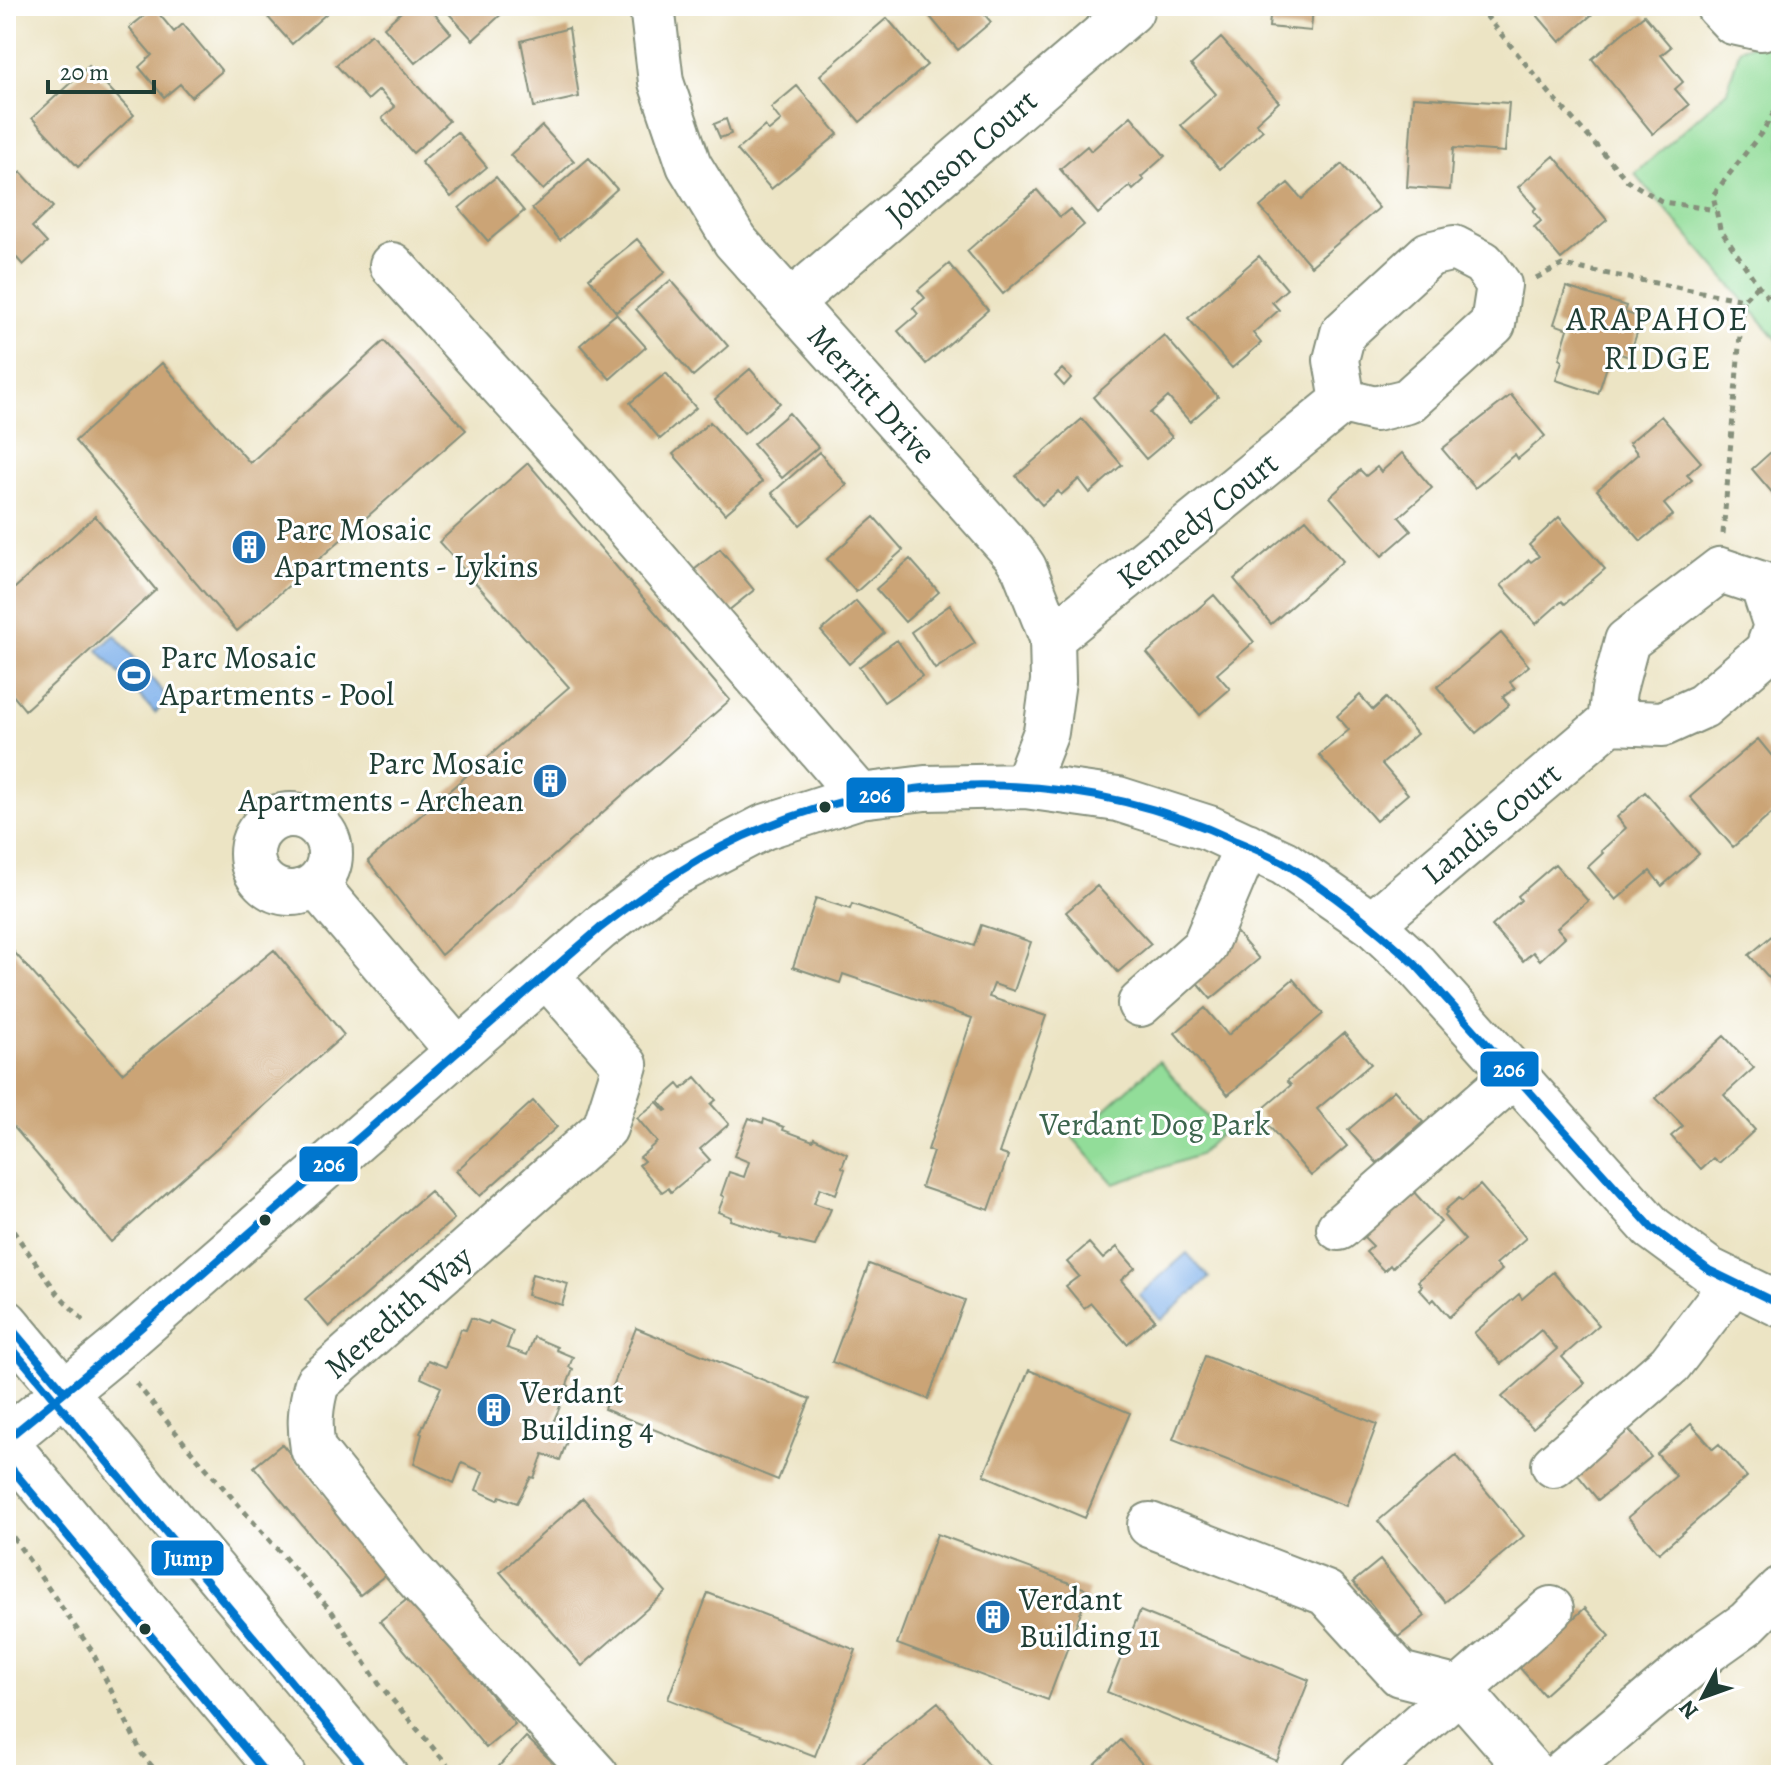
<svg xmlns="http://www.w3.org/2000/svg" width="1787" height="1781" font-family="Alegreya,serif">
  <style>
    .green { fill: #92dd99; stroke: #588d66; stroke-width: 2 }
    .water { fill: #7fb1eb; stroke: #4f7790; stroke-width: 2 }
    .building { fill: #cba476 }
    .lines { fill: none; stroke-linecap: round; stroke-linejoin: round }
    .minor-casing { stroke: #86907c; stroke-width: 48 }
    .major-casing { stroke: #86907c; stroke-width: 48 }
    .path { stroke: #86907c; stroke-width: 5; stroke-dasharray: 6 6; stroke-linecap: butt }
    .minor { stroke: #fff; stroke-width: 44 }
    .major { stroke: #fff; stroke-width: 44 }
    .bus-1-casing { stroke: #fff; stroke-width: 14 }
    .bus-2-casing { stroke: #fff; stroke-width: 14 }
    .bus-1 { stroke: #0076ce; stroke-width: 8 }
    .bus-2 { stroke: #0076ce; stroke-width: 8 }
    .bus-dot { fill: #1f3d34; stroke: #fff; stroke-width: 3 }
    .labels { text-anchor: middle; stroke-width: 6; stroke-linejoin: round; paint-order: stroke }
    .street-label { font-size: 32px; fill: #1f3d34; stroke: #fff }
    .poi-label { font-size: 32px; fill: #1f3d34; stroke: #fff; text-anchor: start }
    .park-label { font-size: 32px; fill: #3c654d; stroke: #fff }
    .neighbourhood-label { font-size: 34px; letter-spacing: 2px; fill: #1f3d34; stroke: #fff }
    .line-badge { stroke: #fff; stroke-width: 3 }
    .badge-label { font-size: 22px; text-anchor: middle; font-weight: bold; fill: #fff }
  </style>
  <rect width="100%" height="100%" fill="#fff"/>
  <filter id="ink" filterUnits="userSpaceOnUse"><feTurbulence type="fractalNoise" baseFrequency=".0125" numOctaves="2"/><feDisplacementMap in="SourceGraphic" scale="16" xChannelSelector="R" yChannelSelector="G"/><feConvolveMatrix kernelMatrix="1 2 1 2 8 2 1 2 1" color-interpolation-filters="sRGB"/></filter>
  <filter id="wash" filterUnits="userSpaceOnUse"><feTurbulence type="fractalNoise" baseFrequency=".006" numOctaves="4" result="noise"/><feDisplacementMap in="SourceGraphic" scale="32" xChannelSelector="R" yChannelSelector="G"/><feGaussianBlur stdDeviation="1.8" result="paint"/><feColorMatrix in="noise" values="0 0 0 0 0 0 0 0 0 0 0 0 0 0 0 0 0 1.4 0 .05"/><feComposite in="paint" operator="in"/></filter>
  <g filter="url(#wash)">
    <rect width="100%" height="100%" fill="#ece4c4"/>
    <!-- green -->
    <path class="green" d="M1781 37V344L1635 174 1727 91 1740 48Z
      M1159 1061 1221 1133 1199 1155 1114 1184 1073 1138Z"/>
    <!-- water -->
    <path class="water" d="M115 635 169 699 155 713 98 650Z
      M1187 1253 1209 1278 1161 1320 1139 1295Z"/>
    <g id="blocks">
      <!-- building -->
      <path class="building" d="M258 6H335L292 44Z
        M408 6H428L451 33 415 63 384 27Z
        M442 6H502L506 10 473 40Z
        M921 6H977L991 22 958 50Z
        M1271 6H1313L1311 31 1269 27Z
        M1547 6H1602L1560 42 1537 15Z
        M154 8 174 32 183 24 222 71 191 97 180 84 164 97 139 67 152 55 129 28Z
        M1644 15 1671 47 1661 55 1683 82 1675 89 1689 105 1653 134 1592 59Z
        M887 18 927 65 860 122 820 75Z
        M569 28 579 97 534 107 521 41Z
        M371 34 449 121 413 153 382 118 395 107 379 90 368 100 336 65Z
        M1221 38 1279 102 1256 123 1263 130 1220 169 1181 125 1216 94 1191 65Z
        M89 66 134 115 78 167 32 118Z
        M797 86 838 134 771 189 737 150 765 126 769 131 781 121 771 108Z
        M1413 97 1509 103 1505 152 1453 148 1450 190 1407 187Z
        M1131 116 1165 156 1141 177 1144 180 1133 190 1130 186 1098 214 1060 169 1087 146 1091 151Z
        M726 119 731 134 720 138 714 124Z
        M542 126 574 161 543 190 510 155Z
        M457 132 487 167 451 197 421 162Z
        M1554 156 1607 220 1561 259 1534 227 1541 221 1533 211 1536 208 1518 187Z
        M589 158 617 189 560 240 532 208Z
        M1342 164 1379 208 1311 266 1260 207 1288 183 1302 199Z
        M21 172 53 207 32 227 47 243 23 265 6 246V174L12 181Z
        M496 177 524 211 488 241 459 208Z
        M1037 190 1060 217 1070 209 1084 225 1003 294 967 251Z
        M637 239 665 272 616 312 589 278Z
        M1259 256 1287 289 1272 302 1279 310 1253 333 1261 343 1232 368 1188 318Z
        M949 264 988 310 926 364 898 331 918 314 913 308 925 298 918 290Z
        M671 280 728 346 693 376 636 309Z
        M1566 287 1626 306 1624 312 1642 318 1629 357 1612 351 1598 394 1556 380 1562 361 1559 359 1568 329 1554 324Z
        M616 314 646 347 610 379 580 345Z
        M1164 335 1218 397 1190 422 1168 397 1150 413 1172 437 1146 459 1093 397Z
        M384 341 466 430 237 631 75 441 162 363 250 463Z
        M750 369 780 403 744 434 715 399Z
        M1062 369 1071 378 1064 386 1055 376Z
        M666 373 696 408 660 439 630 403Z
        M1511 395 1545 436 1518 459 1515 454 1475 488 1442 449Z
        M789 413 818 447 782 478 753 444Z
        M1661 416 1701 462 1687 475 1692 480 1664 504 1673 515 1641 541 1597 490 1638 454 1629 443Z
        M1082 419 1122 465 1090 493 1079 479 1061 495 1058 491 1042 505 1016 476Z
        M710 422 762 482 725 514 673 454Z
        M1781 443V503L1752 469Z
        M819 452 847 485 800 525 772 493Z
        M1402 453 1432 488 1399 517 1411 531 1382 556 1330 497 1360 470 1366 476 1377 467 1381 472Z
        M528 463 730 700 441 955 368 861 569 687 439 542Z
        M95 516 156 590 25 710 6 687V596Z
        M874 517 903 550 856 592 827 559Z
        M1559 517 1605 569 1565 604 1562 601 1536 624 1501 585 1529 560 1531 562 1539 556 1529 545Z
        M1306 519 1343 561 1271 624 1234 579Z
        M720 549 754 590 728 611 694 570Z
        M910 559 939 592 905 622 876 589Z
        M1214 595 1254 642 1217 674 1230 689 1200 715 1147 653Z
        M856 601 884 633 849 664 821 631Z
        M950 605 975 643 935 669 911 632Z
        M1501 633 1529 666 1510 682 1515 688 1503 697 1509 705 1476 733 1437 687Z
        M897 640 922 676 884 702 859 667Z
        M1360 695 1373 710 1386 698 1417 734 1382 764 1408 794 1376 821 1319 755 1349 730 1337 716Z
        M1758 739 1781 767V816L1776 810 1733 847 1690 797Z
        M1645 792 1699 854 1662 886 1650 871 1616 900 1588 867 1603 853 1601 851 1626 828 1617 817Z
        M1555 864 1588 901 1557 928 1565 937 1540 960 1533 952 1523 961 1492 926 1521 900 1518 896Z
        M1097 886 1151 944 1118 972 1066 912Z
        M816 898 850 909 852 904 974 946 981 925 1031 942 1014 991 994 984 989 997 1046 1016 999 1153 1008 1156 989 1210 921 1187 933 1152 928 1150 972 1018 843 974 840 983 793 967Z
        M1231 926 1259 959 1211 999 1183 966Z
        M1781 928V987L1779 989 1749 955Z
        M6 943 122 1073 274 950 344 1035 111 1242 6 1118Z
        M1293 979 1323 1014 1228 1095 1175 1033 1205 1008 1228 1035Z
        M1344 1033 1371 1064 1317 1109 1347 1146 1311 1176 1258 1113 1291 1085 1287 1081Z
        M1724 1036 1754 1068 1724 1095 1755 1130 1719 1163 1713 1158 1701 1169 1671 1136 1683 1126 1656 1098Z
        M696 1077 716 1100 711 1104 729 1124 700 1149 710 1160 671 1192 668 1188 662 1192 639 1165 644 1161 640 1157 657 1142 637 1118 657 1102 665 1111 667 1110 659 1101 678 1084 682 1089Z
        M1394 1090 1423 1122 1377 1163 1348 1130Z
        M533 1101 557 1127 480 1196 456 1171Z
        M749 1118 763 1123 764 1119 784 1127 783 1130 813 1141 814 1138 847 1154 842 1167 845 1169 836 1194 820 1188 814 1203 831 1209 815 1246 780 1238 781 1236 730 1220 731 1217 718 1212 724 1197 721 1195 729 1172 744 1177 749 1162 734 1156Z
        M1480 1185 1526 1238 1496 1264 1502 1270 1449 1317 1434 1299 1431 1302 1419 1289 1422 1286 1418 1281 1465 1240 1444 1216 1447 1213 1445 1210 1459 1198 1462 1201Z
        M1412 1190 1441 1222 1392 1268 1390 1265 1384 1271 1366 1252 1373 1246 1363 1236Z
        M430 1191 454 1219 329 1327 305 1299Z
        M1089 1243 1103 1259 1117 1247 1135 1268 1121 1280 1155 1320 1127 1344 1091 1303 1084 1308 1066 1286 1079 1276 1067 1262Z
        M869 1264 965 1300 928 1399 832 1362Z
        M1553 1272 1599 1325 1562 1357 1585 1383 1533 1428 1502 1397 1557 1349 1541 1330 1501 1364 1474 1333 1519 1294 1522 1299Z
        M532 1274 568 1284 562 1305 527 1295Z
        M471 1318 488 1324 490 1321 513 1331 507 1348 527 1355 534 1337 557 1347 556 1350 573 1357 569 1367 573 1369 567 1385 569 1386 548 1434 567 1441 560 1460 543 1454 534 1478 531 1477 517 1503 500 1496 498 1500 476 1490 483 1472 462 1463 454 1483 414 1464 422 1434 420 1433 441 1387 421 1378 428 1360 446 1367 461 1329 466 1330Z
        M636 1328 810 1399 778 1480 604 1409Z
        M1205 1356 1377 1424 1346 1506 1173 1439Z
        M1029 1370 1130 1413 1085 1518 984 1475Z
        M1691 1424 1713 1449 1719 1444 1747 1477 1659 1553 1628 1517 1676 1476 1657 1454Z
        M1625 1425 1651 1457 1598 1500 1572 1468Z
        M282 1444 388 1573 360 1595 254 1467Z
        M1456 1455 1524 1536 1445 1602 1378 1521Z
        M583 1498 666 1592 582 1666 500 1572Z
        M937 1534 1089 1590 1048 1700 897 1644Z
        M1380 1560 1425 1616 1398 1637 1353 1582Z
        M708 1593 856 1650 815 1756 668 1699Z
        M410 1597 515 1724 486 1748 380 1621Z
        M1585 1608 1610 1636 1544 1695 1519 1667Z
        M1140 1611 1309 1680 1277 1761 1107 1692Z
        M938 1702 996 1775H870L861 1764Z
        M526 1737 566 1775H508L499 1766Z
        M1121 1740 1152 1775H1083Z"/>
    </g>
  </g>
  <g filter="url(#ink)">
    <use href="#blocks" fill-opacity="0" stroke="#86907c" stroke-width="2"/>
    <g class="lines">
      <defs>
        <path id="minor" d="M652 6 661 82 689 165 735 241 1014 553 1024 568 1052 638 1053 681 1046 732 1025 786
          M1718 6 1733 22 1761 28 1781 21
          M1454 248 1483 263 1499 285 1493 324 1408 401 1375 409 1343 401 1336 360 1343 333 1429 254Z
          M392 265 579 471 860 796
          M790 303 1131 11
          M1720 570 1762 584 1776 626 1767 651 1703 706 1663 724 1610 722 1614 690 1627 641Z
          M1052 638 1343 401
          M252 854a39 39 0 1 1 78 0a39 39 0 1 1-78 0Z
          M316 885 458 1051
          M1372 924 1610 722
          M546 975 625 1065 605 1128 317 1383C310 1407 309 1425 313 1449L410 1570 596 1775
          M1140 1004 1204 947 1247 845
          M1339 1228 1514 1075
          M6 1440 113 1352 600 928 666 878 764 827 860 796 925 788 1025 786 1118 799 1209 828 1284 863 1372 924 1415 964 1652 1228 1709 1270 1781 1305
          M1554 1465 1670 1364 1733 1282
          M1150 1525 1326 1593 1400 1674 1459 1689 1534 1775
          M1363 1775 1551 1609
          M1560 1775 1709 1650 1747 1623 1781 1589"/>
        <path id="major" d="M6 1322 385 1775
          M6 1443 283 1775"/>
      </defs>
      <!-- minor casing -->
      <use href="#minor" class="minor-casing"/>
      <!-- major casing -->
      <use href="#major" class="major-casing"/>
      <!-- path -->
      <path class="path" d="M1478 6 1552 96 1628 181 1663 202 1716 210
        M1781 102 1762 132 1713 195 1720 229 1758 285 1781 313
        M1536 278 1562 265 1743 300 1758 285
        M1723 534 1743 300
        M6 1221 58 1294 86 1323
        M136 1383 186 1445 333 1613 379 1684 456 1775
        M6 1527 92 1651 142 1754 159 1775"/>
      <!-- minor -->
      <use href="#minor" class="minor"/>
      <!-- major -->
      <use href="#major" class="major"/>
      <defs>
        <path id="bus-1" d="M6 1322 64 1391
          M6 1440 113 1352 600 928C651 889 704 851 765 827 914 766 1091 773 1236 841 1253 848 1270 855 1286 864 1332 893 1375 927 1415 964L1652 1228 1709 1270 1781 1305"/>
        <path id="bus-2" d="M6 1341 369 1775
          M6 1462 267 1775"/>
      </defs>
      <!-- bus-1 casing -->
      <use href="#bus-1" class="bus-1-casing"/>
      <!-- bus-2 casing -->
      <use href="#bus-2" class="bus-2-casing"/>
      <!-- bus-1 -->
      <use href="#bus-1" class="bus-1"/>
      <!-- bus-2 -->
      <use href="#bus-2" class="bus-2"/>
    </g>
  </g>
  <!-- icons -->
  <defs>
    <symbol id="building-disc" viewBox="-11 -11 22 22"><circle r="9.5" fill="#1f6fb2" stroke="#fff"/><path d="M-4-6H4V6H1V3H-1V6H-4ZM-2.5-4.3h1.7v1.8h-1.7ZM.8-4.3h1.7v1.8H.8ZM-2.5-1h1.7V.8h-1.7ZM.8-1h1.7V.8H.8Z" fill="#fff"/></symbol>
    <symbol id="stadium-disc" viewBox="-11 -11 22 22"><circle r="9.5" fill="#1f6fb2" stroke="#fff"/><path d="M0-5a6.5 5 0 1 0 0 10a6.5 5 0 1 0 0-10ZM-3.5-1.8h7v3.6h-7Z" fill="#fff"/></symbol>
  </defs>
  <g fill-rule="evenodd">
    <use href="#building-disc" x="229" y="527" width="40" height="40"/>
    <use href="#stadium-disc" x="114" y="655" width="40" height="40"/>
    <use href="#building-disc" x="530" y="761" width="40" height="40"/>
    <use href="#building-disc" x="474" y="1390" width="40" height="40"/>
    <use href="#building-disc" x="973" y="1597" width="40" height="40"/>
  </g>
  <!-- markers -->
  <g class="bus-dot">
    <circle cx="825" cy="807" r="7"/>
    <circle cx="265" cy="1220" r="7"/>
    <circle cx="145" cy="1629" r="7"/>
  </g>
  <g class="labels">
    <!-- street labels -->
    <g class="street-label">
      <text transform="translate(961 157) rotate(-41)" y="11">Johnson Court</text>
      <text transform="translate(872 394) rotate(48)" y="11">Merritt Drive</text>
      <text transform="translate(1197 520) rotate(-39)" y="11">Kennedy Court</text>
      <text transform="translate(1491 823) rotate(-40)" y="11">Landis Court</text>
      <text transform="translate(398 1312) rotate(-41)" y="11">Meredith Way</text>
    </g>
    <!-- poi labels -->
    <g class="poi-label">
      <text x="275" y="540">Parc Mosaic<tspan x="275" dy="37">Apartments - Lykins</tspan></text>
      <text x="160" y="668">Parc Mosaic<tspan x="160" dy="37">Apartments - Pool</tspan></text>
      <text x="524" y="774" text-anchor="end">Parc Mosaic<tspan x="524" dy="37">Apartments - Archean</tspan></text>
      <text x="520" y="1403">Verdant<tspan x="520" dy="37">Building 4</tspan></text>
      <text x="1019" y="1610">Verdant<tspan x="1019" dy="37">Building 11</tspan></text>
    </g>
    <!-- park labels -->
    <g class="park-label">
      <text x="1155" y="1135">Verdant Dog Park</text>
    </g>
    <!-- neighbourhood labels -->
    <g class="neighbourhood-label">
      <text x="1658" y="330">ARAPAHOE<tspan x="1658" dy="39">RIDGE</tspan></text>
    </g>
  </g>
  <g class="line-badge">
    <rect x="845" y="776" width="61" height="38" rx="8" fill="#0076ce"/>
    <rect x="1479" y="1050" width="61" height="38" rx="8" fill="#0076ce"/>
    <rect x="298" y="1145" width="61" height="38" rx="8" fill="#0076ce"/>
    <rect x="150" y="1539" width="75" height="38" rx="8" fill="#0076ce"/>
  </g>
  <g class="badge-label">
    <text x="875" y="803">206</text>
    <text x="1509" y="1077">206</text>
    <text x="329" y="1172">206</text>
    <text x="188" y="1566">Jump</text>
  </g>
  <!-- margin -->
  <rect width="1787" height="1781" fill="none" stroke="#fff" stroke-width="32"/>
  <!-- north arrow -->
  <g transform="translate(1703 1697) rotate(229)" stroke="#ffffff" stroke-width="6" paint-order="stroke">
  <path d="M0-6L14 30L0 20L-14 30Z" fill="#1f3d34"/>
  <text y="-12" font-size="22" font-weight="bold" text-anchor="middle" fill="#1f3d34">N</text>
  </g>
  <!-- scale -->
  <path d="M48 80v12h106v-12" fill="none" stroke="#1f3d34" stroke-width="4"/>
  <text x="60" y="80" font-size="24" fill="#1f3d34" stroke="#ffffff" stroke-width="6" paint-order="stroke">20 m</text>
</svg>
